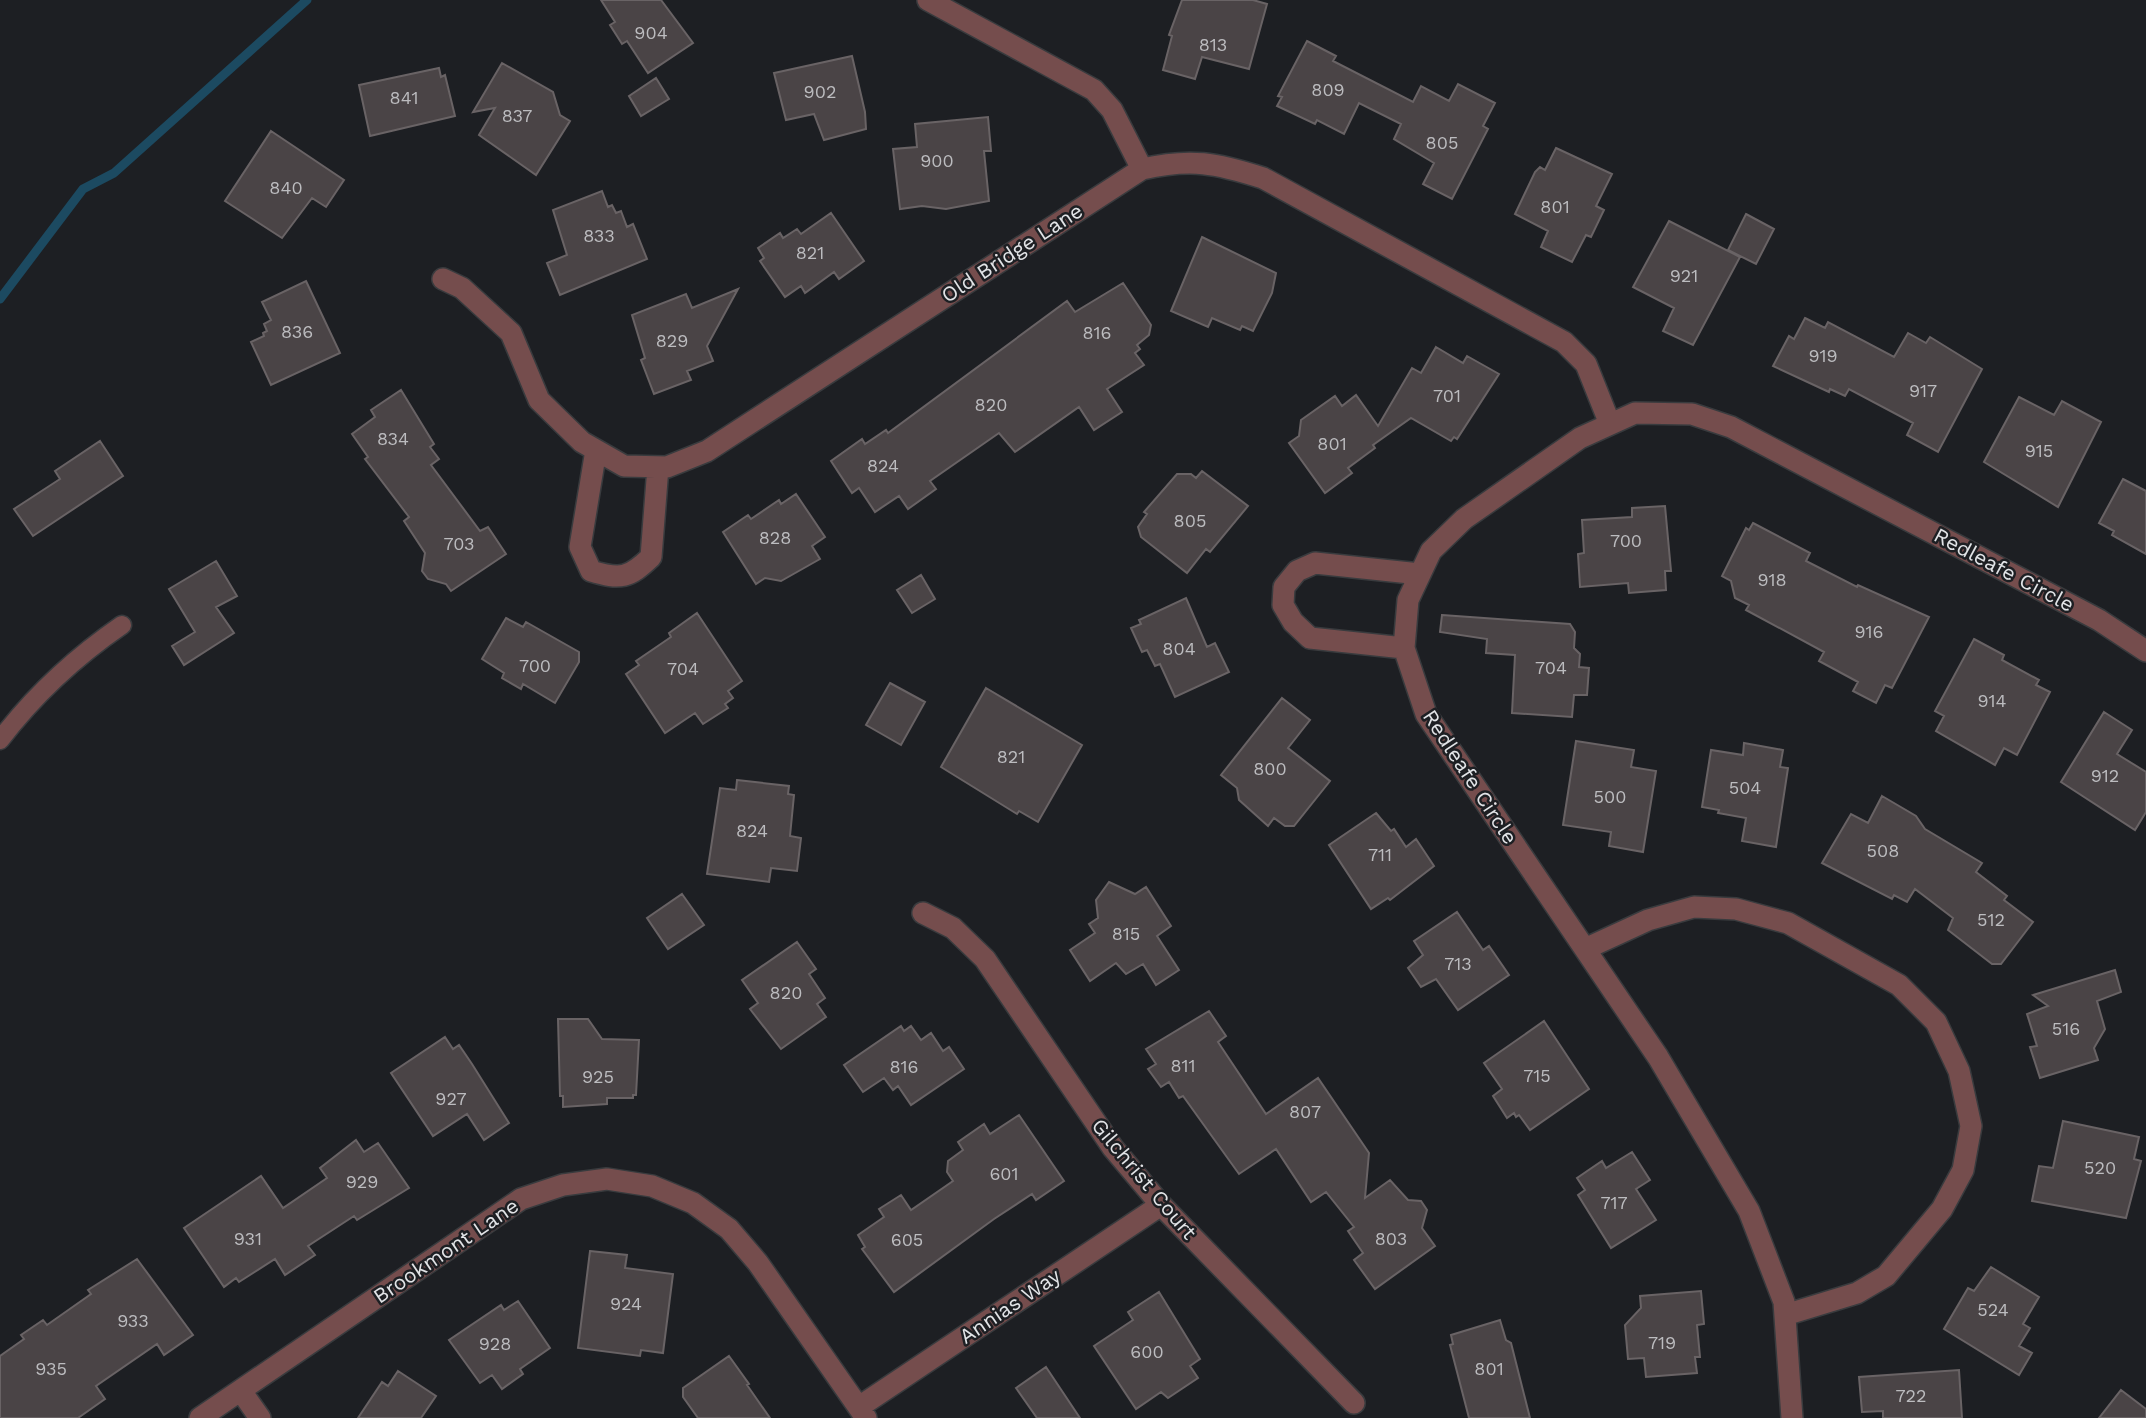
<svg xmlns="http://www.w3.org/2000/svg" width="2146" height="1418" font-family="'Work Sans',sans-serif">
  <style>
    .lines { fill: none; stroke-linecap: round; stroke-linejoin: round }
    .stream { stroke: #1c4a61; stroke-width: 9 }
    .building { fill: #4a4446; stroke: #696365; stroke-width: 2 }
    .lane-casing { stroke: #393b3e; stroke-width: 21 }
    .street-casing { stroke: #393b3e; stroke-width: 24 }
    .lane { stroke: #754d4d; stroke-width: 18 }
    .street { stroke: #754d4d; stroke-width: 21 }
    .labels { text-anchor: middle; stroke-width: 5; stroke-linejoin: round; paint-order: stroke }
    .number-label { font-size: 18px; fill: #bcbcbf }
    .street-label { font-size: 21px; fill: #e2e4e7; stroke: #1d1f23 }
  </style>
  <rect width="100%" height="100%" fill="#1d1f23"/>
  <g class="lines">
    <!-- stream -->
    <path class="stream" d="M0 299 83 189 114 173 307 0"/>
  </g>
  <!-- building -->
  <path class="building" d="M601 0H661L693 43 648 73 627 41 622 44 610 25 615 22Z
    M1182 0H1253L1267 4 1249 69 1202 57 1195 79 1163 70 1172 36 1169 35Z
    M1307 41 1336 56 1333 61 1413 102 1421 86 1449 101 1458 84 1495 103 1483 126 1488 129 1452 199 1423 184 1434 163 1394 139 1401 124 1359 103 1344 134 1317 120 1315 124 1277 106 1282 97 1278 96Z
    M852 56 865 112 866 129 824 140 814 114 786 120 774 73Z
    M502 63 553 92 560 115 570 121 536 175 479 135 495 108 473 112Z
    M439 68 441 77 445 75 455 116 370 136 359 85Z
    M656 78 669 99 641 116 629 96Z
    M988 117 991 151H984L989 201 946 209 922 206 900 209 893 149 917 147 915 124Z
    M271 131 344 180 326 207 312 198 282 238 225 201Z
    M1556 148 1612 174 1596 206 1604 210 1591 237 1586 235 1572 262 1541 247 1548 231 1515 214 1535 172 1540 167 1545 170Z
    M602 191 608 207 612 205 616 213 621 211 627 227 633 224 647 259 560 295 547 263 567 255 553 210Z
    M831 213 864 261 839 279 834 272 805 293 801 286 785 297 760 261 764 258 758 248 780 233 783 238 797 229 801 234Z
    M1746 214 1774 229 1756 264 1728 250Z
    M1669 221 1740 257 1693 345 1663 331 1674 308 1633 287Z
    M1202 237 1276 273 1272 293 1253 331 1242 326 1240 330 1212 318 1208 327 1171 311Z
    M306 281 340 353 271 385 251 342 264 336 263 333 267 331 264 324 271 320 262 302Z
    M1123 283 1151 325 1149 335 1137 345 1140 349 1135 353 1144 365 1107 389 1122 412 1094 430 1079 407 1015 452 999 433 930 481 936 489 908 509 899 496 875 512 859 488 852 493 831 461 862 439 865 444 886 430 888 433 1067 301 1075 312Z
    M738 289 707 346 713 361 687 371 691 380 654 394 641 360 645 358 632 315 686 294 692 308Z
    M1805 318 1825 328 1828 322 1894 357 1908 333 1926 343 1930 337 1982 369 1938 452 1907 435 1913 423 1849 389 1845 396 1830 389 1829 392 1773 366 1789 336 1794 339Z
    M1436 347 1463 363 1467 356 1499 374 1457 439 1454 437 1451 441 1411 418 1373 445 1375 448 1348 468 1352 473 1325 493 1289 443 1299 436 1301 420 1335 396 1342 406 1356 395 1378 426 1412 368 1421 373Z
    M401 390 434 444 430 447 439 459 431 465 480 531 488 527 506 554 451 591 446 584 428 579 422 571 425 553 404 521 409 517 365 459 368 457 352 434 375 417 371 410Z
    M2019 397 2054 415 2062 401 2101 422 2058 507 1984 462Z
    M100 441 123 476 33 536 14 509 60 479 55 471Z
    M1202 471 1248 506 1210 552 1206 549 1187 573 1141 537 1138 527 1147 514 1144 512 1177 474H1191L1196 478Z
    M2123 479 2146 491V554L2112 535 2114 531 2099 523Z
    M796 494 825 537 812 546 820 559 781 581 765 578 756 584 723 532 748 515 751 519 779 500 781 504Z
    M1665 506 1671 571H1665L1666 590 1629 593 1628 583 1580 587 1578 554 1584 553 1582 520 1632 517V508Z
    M1753 523 1810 553 1806 561 1857 587 1858 585 1929 617 1892 688 1885 685 1876 703 1853 691 1858 682 1819 661 1824 652 1746 610 1749 605 1735 598 1731 581 1722 576 1746 528 1749 530Z
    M216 561 237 596 216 607 234 633 184 665 172 646 195 632 169 589Z
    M921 575 935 599 912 613 897 590Z
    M1186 598 1207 647 1215 643 1229 672 1175 697 1160 664 1155 666 1147 650 1142 652 1131 628 1141 624 1139 620Z
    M697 613 742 681 728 691 733 698 725 704 728 708 703 724 695 713 665 733 626 674 639 665 636 661 671 637 669 633Z
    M1442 615 1570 624 1575 632 1574 648 1580 654 1579 667 1589 668 1587 695H1574L1572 717 1512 713 1515 655 1486 653 1487 639 1440 632Z
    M506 618 523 627 526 622 579 652V662L555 703 523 684 521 689 502 678 504 673 482 659Z
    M1974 639 2004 655 2002 660 2039 680 2036 685 2050 692 2017 755 2004 748 1995 765 1936 731 1944 716 1935 711Z
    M890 683 925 702 901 745 866 725Z
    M986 688 1082 745 1038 822 1019 811 1017 814 941 767Z
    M1282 698 1310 720 1288 748 1330 781 1294 826H1285L1274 818 1268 826 1239 800 1237 788 1221 775Z
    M2104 712 2132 730 2117 754 2146 772V812L2135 830 2061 782Z
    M1576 741 1634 750 1631 767 1656 771 1643 852 1609 846 1611 832 1563 825Z
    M1744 743 1783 750 1780 767 1788 768 1776 847 1742 841 1746 818 1718 813 1719 810 1702 807 1711 750 1743 755Z
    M737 780 789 786 788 794 794 795 790 836 801 838 797 871 771 868 769 882 707 874 720 788 736 790Z
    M1882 796 1916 816 1925 829 1982 863 1976 872 2007 896 2004 900 2033 922 2001 964H1992L1948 930 1953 918 1915 889 1907 902 1894 895 1892 899 1822 863 1851 814 1868 823Z
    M1376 813 1391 831 1394 829 1406 847 1416 839 1434 866 1390 900 1388 898 1371 909 1329 845Z
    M1109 882 1135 894 1146 887 1171 926 1157 936 1179 970 1156 985 1143 964 1126 974 1116 963 1090 981 1070 950 1095 933 1089 924 1098 918 1096 900Z
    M682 894 704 925 668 949 647 918Z
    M1457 912 1483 950 1489 946 1509 975 1458 1010 1436 979 1421 987 1408 968 1423 955 1414 941Z
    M797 942 816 969 809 974 825 998 817 1004 826 1017 781 1049 750 1009 758 1003 742 980Z
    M2115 970 2121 992 2097 1001 2105 1029 2094 1048 2098 1060 2040 1078 2030 1047 2037 1046 2027 1014 2048 1006 2033 995Z
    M1209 1011 1226 1036 1218 1042 1266 1114 1318 1078 1369 1153 1365 1198 1390 1180 1408 1200 1421 1201 1427 1210 1422 1228 1435 1246 1375 1289 1354 1260 1363 1253 1348 1231 1354 1227 1326 1192 1311 1202 1276 1149 1239 1174 1183 1096 1179 1098 1169 1082 1161 1087 1148 1069 1156 1064 1146 1049Z
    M558 1019H588L602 1039 639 1040 636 1095H633V1098H607V1104L563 1107V1096H560Z
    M1544 1021 1589 1089 1530 1130 1519 1115 1516 1117 1514 1113 1507 1118 1493 1096 1502 1089 1484 1063Z
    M901 1026 904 1031 911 1026 921 1040 931 1033 943 1051 949 1047 964 1069 911 1105 898 1086 893 1090 884 1078 863 1092 844 1065Z
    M445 1037 453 1049 459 1045 472 1064 509 1123 484 1140 467 1114 433 1136 391 1073Z
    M1019 1115 1064 1181 1036 1200 1032 1194 994 1219 894 1292 862 1249 865 1247 858 1235 884 1217 879 1209 901 1195 911 1210 953 1181 947 1172 948 1161 963 1150 958 1142 984 1124 990 1134Z
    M2063 1121 2139 1137 2134 1159 2141 1161 2126 1218 2032 1201 2039 1166 2053 1168Z
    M356 1140 364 1152 378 1143 409 1188 357 1220 354 1216 308 1246 315 1255 285 1275 275 1259 239 1282 236 1278 224 1287 184 1228 261 1176 283 1208 327 1178 320 1168Z
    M1632 1152 1650 1180 1636 1189 1656 1220 1611 1248 1578 1195 1585 1190 1577 1178 1602 1161 1606 1168Z
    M590 1251 627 1255 625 1268 673 1274 663 1353 641 1350 640 1356 578 1348Z
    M137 1259 193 1335 164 1355 157 1344 96 1386 105 1399 78 1418H0V1356L24 1339 21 1335 43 1320 47 1325 91 1294 88 1290Z
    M1991 1267 2039 1297 2023 1324 2030 1328 2019 1346 2032 1353 2019 1375 1944 1329 1968 1288 1974 1291Z
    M1701 1291 1704 1324 1697 1325 1700 1357H1695L1697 1373 1646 1377 1644 1358 1628 1359 1625 1325 1641 1308 1640 1296Z
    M1159 1292 1200 1359 1190 1366 1198 1378 1168 1398 1161 1392 1136 1409 1094 1346 1133 1320 1128 1312Z
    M518 1301 550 1348 520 1369 523 1374 502 1389 492 1375 480 1383 449 1340 501 1305 504 1310Z
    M1500 1320 1506 1340 1511 1343 1530 1418H1469L1450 1345 1453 1344 1451 1335Z
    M729 1356 749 1384 747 1385 770 1418H698L683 1397V1388Z
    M1046 1367 1080 1418H1037L1016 1388Z
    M1959 1370 1962 1418H1883V1411L1862 1412 1859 1377Z
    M398 1371 436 1396 421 1418H358L382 1382 388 1386Z
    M2121 1390 2146 1409V1418H2099Z"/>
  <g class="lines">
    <defs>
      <path id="lane" d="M0 740C35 694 74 658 122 625"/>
      <path id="street" d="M928 0 1094 90 1112 110 1142 169
        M443 279 462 288 511 333 539 400 582 442 624 466 667 467 707 451 1142 169C1191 158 1216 163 1263 178L1564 342 1586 364 1610 424
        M596 450 580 547 591 571C621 580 629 578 651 557L658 467
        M1404 648 1310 638 1293 622 1283 605 1284 587 1297 571 1315 563 1420 574
        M923 913 953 928 985 959 1113 1148 1161 1205 1354 1403
        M1585 949 1648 920 1694 907 1736 909 1788 923 1899 985 1936 1022 1959 1071 1971 1126 1963 1170 1942 1209 1886 1276 1857 1293 1785 1315
        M241 1391 260 1418
        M859 1407 1161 1205
        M200 1418 521 1199 563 1185 607 1179 652 1186 693 1203 729 1229 758 1263 866 1418
        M1792 1418 1784 1302 1749 1211 1658 1057 1426 714 1404 648 1408 600 1431 551 1464 519 1580 438 1635 413 1692 414 1731 427 2099 620 2146 651"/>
    </defs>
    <!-- lane casing -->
    <use href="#lane" class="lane-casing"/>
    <!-- street casing -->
    <use href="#street" class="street-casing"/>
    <!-- lane -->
    <use href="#lane" class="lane"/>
    <!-- street -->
    <use href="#street" class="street"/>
  </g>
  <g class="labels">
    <!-- number labels -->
    <g class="number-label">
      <text x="651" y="39">904</text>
      <text x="1213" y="51">813</text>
      <text x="1328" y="96">809</text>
      <text x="820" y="98">902</text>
      <text x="404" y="104">841</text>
      <text x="517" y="122">837</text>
      <text x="1442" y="149">805</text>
      <text x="937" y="167">900</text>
      <text x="286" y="194">840</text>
      <text x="1555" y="213">801</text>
      <text x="599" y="242">833</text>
      <text x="810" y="259">821</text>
      <text x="1684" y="282">921</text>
      <text x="297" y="338">836</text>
      <text x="1097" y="339">816</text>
      <text x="672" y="347">829</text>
      <text x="1823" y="362">919</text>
      <text x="1923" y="397">917</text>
      <text x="1447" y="402">701</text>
      <text x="991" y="411">820</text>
      <text x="393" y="445">834</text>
      <text x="1332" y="450">801</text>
      <text x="2039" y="457">915</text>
      <text x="883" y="472">824</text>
      <text x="1190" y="527">805</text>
      <text x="775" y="544">828</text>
      <text x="1626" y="547">700</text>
      <text x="459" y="550">703</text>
      <text x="1772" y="586">918</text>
      <text x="1869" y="638">916</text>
      <text x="1179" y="655">804</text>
      <text x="535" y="672">700</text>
      <text x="1551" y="674">704</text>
      <text x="683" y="675">704</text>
      <text x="1992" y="707">914</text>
      <text x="1011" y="763">821</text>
      <text x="1270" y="775">800</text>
      <text x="2105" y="782">912</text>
      <text x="1745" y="794">504</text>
      <text x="1610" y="803">500</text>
      <text x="752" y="837">824</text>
      <text x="1883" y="857">508</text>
      <text x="1380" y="861">711</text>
      <text x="1991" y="926">512</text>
      <text x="1126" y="940">815</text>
      <text x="1458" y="970">713</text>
      <text x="786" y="999">820</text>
      <text x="2066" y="1035">516</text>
      <text x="1183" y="1072">811</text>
      <text x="904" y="1073">816</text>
      <text x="1537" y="1082">715</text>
      <text x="598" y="1083">925</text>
      <text x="451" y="1105">927</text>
      <text x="1305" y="1118">807</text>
      <text x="2100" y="1174">520</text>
      <text x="1004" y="1180">601</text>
      <text x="362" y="1188">929</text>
      <text x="1614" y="1209">717</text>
      <text x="248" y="1245">931</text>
      <text x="1391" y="1245">803</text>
      <text x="907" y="1246">605</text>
      <text x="626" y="1310">924</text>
      <text x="1993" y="1316">524</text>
      <text x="133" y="1327">933</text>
      <text x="1662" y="1349">719</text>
      <text x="495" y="1350">928</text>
      <text x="1147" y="1358">600</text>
      <text x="51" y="1375">935</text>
      <text x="1489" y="1375">801</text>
      <text x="1911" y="1402">722</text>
    </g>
    <!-- street labels -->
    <g class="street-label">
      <text transform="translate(1012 253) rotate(-33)" y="7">Old Bridge Lane</text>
      <text transform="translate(2004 570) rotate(28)" y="7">Redleafe Circle</text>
      <text transform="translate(1470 777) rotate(57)" y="7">Redleafe Circle</text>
      <text transform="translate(1144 1179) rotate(50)" y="7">Gilchrist Court</text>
      <text transform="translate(446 1251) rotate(-34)" y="7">Brookmont Lane</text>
      <text transform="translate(1010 1306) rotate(-34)" y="7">Annias Way</text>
    </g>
  </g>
</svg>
